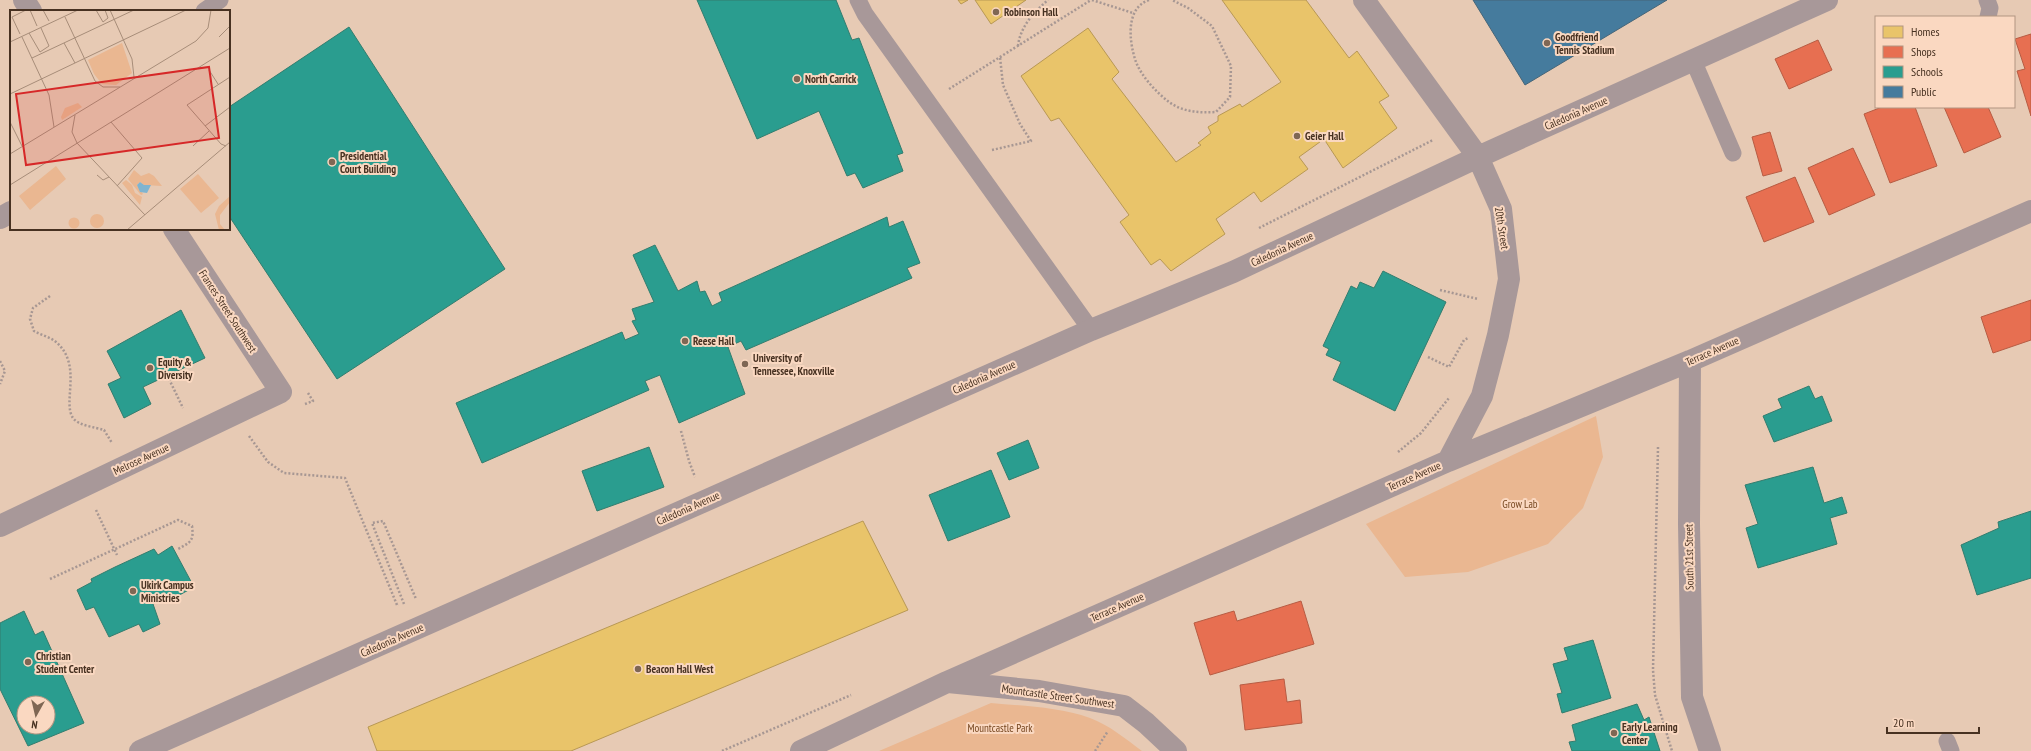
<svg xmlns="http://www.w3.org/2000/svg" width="2031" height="751" font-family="'PT Sans Narrow',sans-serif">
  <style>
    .green { fill: #eab791 }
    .homes { fill: #e9c46a; stroke: #b89854 }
    .shops { fill: #e76f51; stroke: #b75c43 }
    .schools { fill: #2a9d8f; stroke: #337d6e; fill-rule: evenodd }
    .public { fill: #457b9d; stroke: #466578 }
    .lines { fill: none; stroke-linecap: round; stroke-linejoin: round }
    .path { stroke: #a79793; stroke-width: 2.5; stroke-dasharray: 2 2; stroke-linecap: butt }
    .service { stroke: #a89899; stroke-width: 17 }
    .minor { stroke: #a89899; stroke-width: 22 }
    .poi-dot { fill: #7f6754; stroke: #fad8c1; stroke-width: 1.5 }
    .labels { text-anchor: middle; stroke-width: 4; stroke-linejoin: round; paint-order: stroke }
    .poi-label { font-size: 11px; font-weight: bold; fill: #473121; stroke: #fad8c1; text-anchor: start }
    .street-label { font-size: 11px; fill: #473121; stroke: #fad8c1 }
    .park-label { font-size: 11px; fill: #774720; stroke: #fad8c1 }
    .inset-road { fill: none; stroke: #a78d79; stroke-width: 1 }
    .view { fill: #d62828; fill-opacity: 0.15; stroke: #d62828; stroke-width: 2 }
    .inset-edge { fill: none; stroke: #473121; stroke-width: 2 }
  </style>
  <rect width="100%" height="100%" fill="#e7cab4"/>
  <!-- green -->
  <path class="green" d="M1596 416 1603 457 1583 508 1548 544 1468 572 1405 577 1366 524Z
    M991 703C1023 706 1059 707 1090 718 1109 725 1126 739 1142 751H879Z"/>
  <!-- homes -->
  <path class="homes" d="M958 0H968L961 4Z
    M975 0H1026L991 24Z
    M1222 0H1306L1349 58 1357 51 1389 96 1379 102 1397 128 1343 168 1324 139 1299 157 1308 169 1261 202 1254 192 1216 219 1225 234 1171 271 1160 259 1151 265 1120 222 1129 215 1059 118 1051 121 1021 76 1088 28 1119 72 1112 79 1176 162 1201 145 1198 143 1211 133 1208 127 1218 121V116L1240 104 1242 107 1281 82Z
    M863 521 908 610 571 751H377L368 727Z"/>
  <!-- shops -->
  <path class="shops" d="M2031 34V116L2017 71 2025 69 2015 39Z
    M1818 40 1832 70 1789 89 1775 59Z
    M1882 107H1915L1937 166 1890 183 1864 114Z
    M1944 107H1988L2001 137 1964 153Z
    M1770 132 1782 171 1763 176 1752 137Z
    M1853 148 1875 195 1829 215 1808 168Z
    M1795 177 1814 222 1764 242 1746 197Z
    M2031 300V340L1993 353 1981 317Z
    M1301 601 1314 644 1210 675 1194 623 1234 611 1237 621Z
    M1284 679 1287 702 1300 700 1302 723 1245 730 1240 685Z"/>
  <!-- schools -->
  <path class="schools" d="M697 0H836L852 40 859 38 903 153 897 155 903 171 863 188 855 173 847 176 819 111 757 139Z
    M349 27 505 269 337 379 229 216V107Z
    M887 217 889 227 903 221 920 263 907 268 912 278 746 350 741 341 728 347 745 394 679 423 660 375 645 381 649 390 482 463 456 403 622 332 625 340 639 334 632 321 636 320 632 309 654 302 633 255 655 245 678 291 697 281 700 292 705 291 712 306 722 301 719 293Z
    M1383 271 1446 302 1395 411 1333 380 1341 362 1326 355 1329 349 1323 346 1351 286 1357 289 1360 282 1374 288Z
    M181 310 205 358 143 387 151 404 124 418 108 384 121 378 107 351Z
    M1809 386 1815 399 1822 396 1832 421 1774 442 1763 416 1782 408 1778 399Z
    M1028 440 1039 468 1009 480 997 453Z
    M649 447 664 487 597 511 582 471Z
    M1813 467 1824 503 1842 497 1847 513 1830 518 1837 544 1758 568 1746 528 1758 524 1745 485Z
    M991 470 1010 517 948 541 929 495Z
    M2031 511V578L1977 595 1961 545 1999 528 1998 522Z
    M172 546 194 587 174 598 171 593 153 604 160 624 143 632 139 624 109 637 94 607 86 610 77 590 92 582 91 579 115 567 154 549 158 555Z
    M24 611 35 635 43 631 84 723 28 746 0 689V623ZM24 703H48V727H24Z
    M1593 640 1611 698 1562 713 1557 694 1562 693 1553 664 1568 660 1564 648Z
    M1637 704 1644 720 1649 717 1660 751H1572L1569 742 1576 741 1572 725Z"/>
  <!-- public -->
  <path class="public" d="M1473 0H1667L1525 85Z"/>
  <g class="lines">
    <!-- path -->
    <path class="path" d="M1092 0 1133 13
      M1149 0C1125 8 1129 42 1136 62 1142 77 1156 92 1169 102 1183 112 1199 113 1216 112L1230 97 1231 66 1212 26 1188 8 1172 0
      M1018 46C1020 27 1034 12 1048 0
      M949 89 1091 0
      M992 150 1031 141 1020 124 1003 85 1000 57
      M1259 228 1433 140
      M1440 290 1478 299
      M50 296 33 308 30 319 34 331C41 335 50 337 56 342 83 365 62 402 73 418 79 426 95 427 104 430L112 443
      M1428 357 1449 367 1464 340 1468 338
      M0 361 5 371 0 384
      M169 379 183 408
      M305 404 313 401 308 393
      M681 431 689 461 695 477
      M249 436 268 462 284 473 345 478 397 605H399
      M1658 447 1653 670 1655 695 1672 751
      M1398 452 1421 433 1449 398
      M96 510 117 555
      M50 579 178 520 192 526C194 541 191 542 178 549
      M404 604 372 523 383 521 416 599
      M722 751 851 695
      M1095 751 1108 731"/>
    <!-- service -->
    <path class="service" d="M858 0 865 14 1091 330
      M1987 0 1990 8 1988 17
      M204 11 220 0
      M1693 60 1733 153
      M1947 741 1951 751"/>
    <!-- minor -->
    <path class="minor" d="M24 0 31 11
      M1364 0 1478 157 1501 209 1509 279 1498 335 1482 396 1448 461
      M0 218 11 212
      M1690 361 1689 524 1692 697 1710 751
      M0 526 281 392 174 229
      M948 682 1039 691 1124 706 1146 723 1176 751
      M140 751 1091 330 1233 272 1478 157 1827 0
      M801 751 947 682 1448 461 1690 361 2031 211"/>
  </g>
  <!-- markers -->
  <g class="poi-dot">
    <circle cx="996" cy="12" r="4"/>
    <circle cx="1547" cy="43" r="4"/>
    <circle cx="797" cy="79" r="4"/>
    <circle cx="1297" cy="136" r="4"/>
    <circle cx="332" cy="162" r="4"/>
    <circle cx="685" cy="341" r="4"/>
    <circle cx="745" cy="364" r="4"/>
    <circle cx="150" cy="368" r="4"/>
    <circle cx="133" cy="591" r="4"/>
    <circle cx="28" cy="662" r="4"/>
    <circle cx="638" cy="669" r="4"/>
    <circle cx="1614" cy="733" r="4"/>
  </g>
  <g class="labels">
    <!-- poi labels -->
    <g class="poi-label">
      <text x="1004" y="16">Robinson Hall</text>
      <text x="1555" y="41">Goodfriend<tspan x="1555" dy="13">Tennis Stadium</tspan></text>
      <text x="805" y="83">North Carrick</text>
      <text x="1305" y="140">Geier Hall</text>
      <text x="340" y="160">Presidential<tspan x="340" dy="13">Court Building</tspan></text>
      <text x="693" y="345">Reese Hall</text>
      <text x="753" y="362">University of<tspan x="753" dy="13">Tennessee, Knoxville</tspan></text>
      <text x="158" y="366">Equity &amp;<tspan x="158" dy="13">Diversity</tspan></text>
      <text x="141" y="589">Ukirk Campus<tspan x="141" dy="13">Ministries</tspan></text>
      <text x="36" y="660">Christian<tspan x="36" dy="13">Student Center</tspan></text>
      <text x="646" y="673">Beacon Hall West</text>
      <text x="1622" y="731">Early Learning<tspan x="1622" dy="13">Center</tspan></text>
    </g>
    <!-- street labels -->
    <g class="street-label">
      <text transform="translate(1576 113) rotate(-24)" y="4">Caledonia Avenue</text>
      <text transform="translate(1502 228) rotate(81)" y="4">20th Street</text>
      <text transform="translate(1282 249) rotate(-25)" y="4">Caledonia Avenue</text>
      <text transform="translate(228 311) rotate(57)" y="4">Frances Street Southwest</text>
      <text transform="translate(1712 351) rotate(-24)" y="4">Terrace Avenue</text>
      <text transform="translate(984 377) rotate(-24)" y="4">Caledonia Avenue</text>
      <text transform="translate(141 459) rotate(-25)" y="4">Melrose Avenue</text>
      <text transform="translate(1414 476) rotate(-24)" y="4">Terrace Avenue</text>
      <text transform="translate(688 508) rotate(-24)" y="4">Caledonia Avenue</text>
      <text transform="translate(1689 557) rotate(-91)" y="4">South 21st Street</text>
      <text transform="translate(1117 607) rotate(-24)" y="4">Terrace Avenue</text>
      <text transform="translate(392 640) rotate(-24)" y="4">Caledonia Avenue</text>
      <text transform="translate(1058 696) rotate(8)" y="4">Mountcastle Street Southwest</text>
    </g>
    <!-- park labels -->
    <g class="park-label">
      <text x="1520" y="508">Grow Lab</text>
      <text x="1000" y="732">Mountcastle Park</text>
    </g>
  </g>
  <!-- overview -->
  <g transform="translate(10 10)">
    <rect width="220" height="220" fill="#e7cab4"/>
    <path d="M112 33 122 63 106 75 92 74 84 64 78 50ZM68 93 72 97 52 110 51 107 55 98ZM46 156 56 169 20 200 9 186ZM124 160 131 166 139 163 144 166 152 176 134 175 130 172 127 175 133 184 131 185 118 169ZM188 164 209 188 191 203 170 179ZM116 170 122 175 125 183 132 187 130 195 112 173ZM220 186V192L210 205V214L215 220H209L205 204 209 196ZM80 211a7 7 0 1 1 14 0a7 7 0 1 1-14 0ZM58.5 213a5.5 5.5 0 1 1 11 0a5.5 5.5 0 1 1-11 0Z" fill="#eab791"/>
    <path d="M130 172 134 175H141L137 183 130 182 127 175Z" fill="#7fb4d0"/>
    <path class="inset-road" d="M20 0 27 16M33 0 39 11M86 0 93 12 98 8 95 0M100 0 122 49 124 67M55 7 85 71 93 77H110M19 23 30 42 39 36 31 18M10 24 2 7 16 0M12 27 39 85 44 117M209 27 220 16M0 32 68 0M54 33 65 53M22 48 124 0M199 60 208 74M0 84 176 0M65 105 62 122 67 133 135 205M0 112 12 136M101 112 132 148 107 176M195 116 220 97M183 136 199 121M216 136 211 134 177 95 220 67M0 144 186 31 198 18 201 0M87 165 93 170 99 167M0 175 220 38M117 220 220 132"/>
    <path class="view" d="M199 57 209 128 16 155 6 84Z"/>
    <rect width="220" height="220" class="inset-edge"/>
  </g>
  <!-- legend -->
  <rect x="1875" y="16" width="140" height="92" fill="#fad8c1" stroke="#b29581"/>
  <rect x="1883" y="26" width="20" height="12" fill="#e9c46a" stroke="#b29581"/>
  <text x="1911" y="36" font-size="12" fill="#473121">Homes</text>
  <rect x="1883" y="46" width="20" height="12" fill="#e76f51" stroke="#b29581"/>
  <text x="1911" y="56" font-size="12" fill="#473121">Shops</text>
  <rect x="1883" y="66" width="20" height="12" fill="#2a9d8f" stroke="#b29581"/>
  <text x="1911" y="76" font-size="12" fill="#473121">Schools</text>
  <rect x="1883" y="86" width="20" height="12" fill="#457b9d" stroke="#b29581"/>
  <text x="1911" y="96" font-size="12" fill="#473121">Public</text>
  <!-- north arrow -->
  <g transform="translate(36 715) rotate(188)"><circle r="19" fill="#fad8c1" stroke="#b29581"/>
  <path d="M0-3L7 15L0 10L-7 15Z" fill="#7f6754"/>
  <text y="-6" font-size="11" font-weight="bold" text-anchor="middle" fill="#473121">N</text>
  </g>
  <!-- scale -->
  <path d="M1887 727v6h92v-6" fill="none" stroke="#473121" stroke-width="2"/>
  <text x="1893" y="727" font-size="12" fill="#473121" stroke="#fad8c1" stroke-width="3" paint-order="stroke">20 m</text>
</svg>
